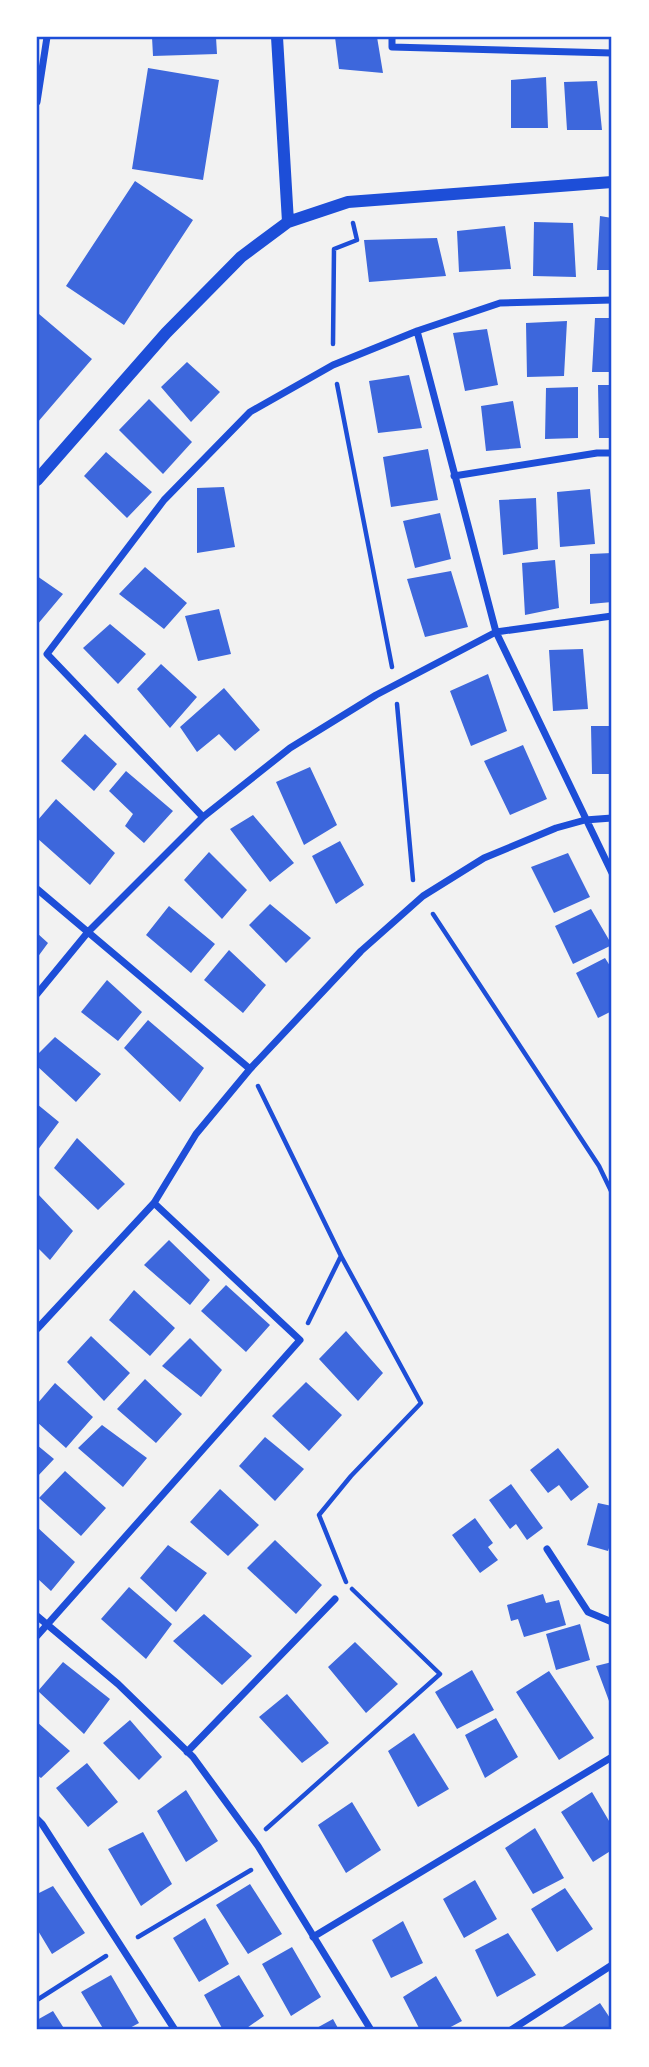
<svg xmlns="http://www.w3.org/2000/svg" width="649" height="2067" font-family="'Varela Round',sans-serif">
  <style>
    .building { fill: #3d67dc }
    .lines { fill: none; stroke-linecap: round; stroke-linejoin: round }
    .path { stroke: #1d4ed8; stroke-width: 4.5 }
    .minor { stroke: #1d4ed8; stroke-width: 7 }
    .tertiary { stroke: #1d4ed8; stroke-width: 12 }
    .neatline { fill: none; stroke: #1d4ed8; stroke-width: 2.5 }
  </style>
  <rect width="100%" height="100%" fill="#f2f2f2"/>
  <!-- building -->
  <path class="building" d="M152 37H216L217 54 153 56Z
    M335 37H377L383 73 339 69Z
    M148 68 219 80 203 180 132 169Z
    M546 77 548 128H511V80Z
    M597 81 602 130H567L564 82Z
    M135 181 193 220 124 325 66 286Z
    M600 216 612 218V270H597Z
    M534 222 573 223 576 277 533 276Z
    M505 226 511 269 459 272 457 231Z
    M437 238 446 276 369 282 364 240Z
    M39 314 92 359 37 423V317Z
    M595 318H612V372H592Z
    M567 321 564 376 527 377 526 323Z
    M487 329 498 385 465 391 453 333Z
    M187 362 220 392 191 422 161 387Z
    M409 375 422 428 378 433 369 381Z
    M598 385H612V438H599Z
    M578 387V438L545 439 546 388Z
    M149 399 192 442 163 474 119 430Z
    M513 401 521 448 486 451 481 406Z
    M428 449 438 500 391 507 383 457Z
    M106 452 152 492 127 518 84 476Z
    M224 487 235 547 197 553V488Z
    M590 489 595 544 560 547 557 492Z
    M536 498 538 549 503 555 499 500Z
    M440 513 451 559 415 568 403 521Z
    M612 553V602L590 604V554Z
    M555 560 559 608 525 615 522 563Z
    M145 567 187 603 164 629 119 594Z
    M451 571 468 627 425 637 407 579Z
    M37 576 63 594 37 625Z
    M219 609 231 654 198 661 185 616Z
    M110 624 146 654 118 684 83 648Z
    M583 649 588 709 553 711 549 650Z
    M161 664 197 697 170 728 137 689Z
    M488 674 507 731 471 746 450 691Z
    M224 688 260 730 235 751 219 734 197 752 180 727Z
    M591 726H612V774H592Z
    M85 734 117 764 94 791 61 761Z
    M523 745 547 799 510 815 484 761Z
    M310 767 337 825 304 845 276 782Z
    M126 771 173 811 144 843 125 826 133 814 109 791Z
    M56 799 115 853 90 885 37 838V821Z
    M253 815 294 863 270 882 230 829Z
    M340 841 364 885 336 904 312 856Z
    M209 852 247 890 222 919 184 880Z
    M568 853 590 897 554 913 531 867Z
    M270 904 311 938 286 963 249 925Z
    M169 906 215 944 191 973 146 935Z
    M591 909 612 945 573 964 555 926Z
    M37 933 48 943 37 958Z
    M229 950 266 985 243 1013 204 980Z
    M605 958 612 969V1011L598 1018 576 973Z
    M107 980 142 1012 118 1041 81 1012Z
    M148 1020 204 1068 180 1102 124 1048Z
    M55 1037 101 1074 76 1102 37 1066V1055Z
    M37 1104 59 1122 37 1151Z
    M77 1138 125 1184 98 1210 54 1168Z
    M37 1193 73 1231 50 1260 37 1247Z
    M169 1240 210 1280 190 1305 144 1265Z
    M226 1285 270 1325 246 1352 201 1311Z
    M134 1290 175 1328 150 1356 109 1320Z
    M346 1331 383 1373 358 1401 319 1359Z
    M91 1336 130 1373 104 1401 67 1362Z
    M190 1338 222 1370 201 1397 162 1366Z
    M145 1379 182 1414 156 1443 117 1409Z
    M306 1382 342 1415 309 1451 272 1416Z
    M55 1383 93 1417 66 1448 37 1422V1404Z
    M102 1425 147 1458 123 1487 78 1448Z
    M265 1437 304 1469 275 1501 239 1466Z
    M37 1445 54 1459 37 1477Z
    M558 1448 589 1487 571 1501 559 1485 548 1493 530 1470Z
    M65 1471 106 1508 81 1536 39 1498Z
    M511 1484 543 1528 527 1540 516 1524 510 1529 489 1500Z
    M220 1489 259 1525 228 1556 190 1522Z
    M598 1503 612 1506V1546L610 1545 608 1551 587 1545Z
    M475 1518 493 1543 488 1547 498 1560 480 1573 452 1535Z
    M37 1527 75 1562 51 1591 37 1578Z
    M275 1540 322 1585 296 1614 247 1568Z
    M168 1545 207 1573 176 1612 140 1578Z
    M129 1587 172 1624 146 1659 101 1619Z
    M543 1594 546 1603 559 1600 566 1625 524 1637 518 1619 511 1621 507 1605Z
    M204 1614 252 1656 222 1685 173 1641Z
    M580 1624 590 1660 556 1670 546 1634Z
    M355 1642 398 1684 366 1713 328 1667Z
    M63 1662 110 1699 84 1734 38 1691Z
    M612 1662V1709L596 1666Z
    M472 1670 494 1710 457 1729 435 1692Z
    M549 1671 594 1738 559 1760 516 1692Z
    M287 1694 329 1743 302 1763 259 1717Z
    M496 1718 518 1757 485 1778 465 1735Z
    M130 1720 162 1757 139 1780 103 1743Z
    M37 1722 70 1751 41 1778 37 1775Z
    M414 1733 449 1789 418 1807 388 1751Z
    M87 1763 118 1802 88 1827 56 1788Z
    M186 1790 218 1841 186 1862 157 1811Z
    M592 1792 612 1826V1850L593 1862 561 1812Z
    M352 1802 381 1850 346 1873 318 1825Z
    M535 1828 564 1878 533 1894 505 1848Z
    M143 1832 172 1884 141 1906 108 1849Z
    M475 1880 497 1919 464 1938 443 1899Z
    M250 1884 282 1934 248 1954 216 1905Z
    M53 1886 85 1933 52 1954 37 1929V1894Z
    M565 1888 593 1929 557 1952 531 1909Z
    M205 1918 229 1964 199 1982 173 1938Z
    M403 1921 423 1963 391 1978 372 1940Z
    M508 1933 536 1975 497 1997 475 1950Z
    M292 1947 321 1997 291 2016 262 1964Z
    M111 1975 139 2023 126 2030H104L81 1992Z
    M239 1975 264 2016 244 2030H223L204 1995Z
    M436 1976 462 2021 445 2030H420L403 1997Z
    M600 2003 612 2021V2030H558Z
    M53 2011 65 2030H37V2020Z
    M333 2019 339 2030H313Z"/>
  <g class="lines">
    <!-- path -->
    <path class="path" d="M333 344 334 249 357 240 353 223
      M337 384 392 667
      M397 704 413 880
      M433 914 599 1166 612 1193
      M258 1086 341 1256 308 1323
      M341 1256 421 1403 351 1476 319 1515 346 1582
      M266 1829 440 1674 352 1589
      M138 1937 251 1870
      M37 2000 106 1956"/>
    <!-- minor -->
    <path class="minor" d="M392 37V47L612 53
      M37 102 47 37
      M417 331 496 632 612 873
      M454 476 597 453H612
      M203 817 290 748 376 695 496 632 612 616
      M37 889 250 1069
      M37 994 88 932 203 817 47 654 164 500 250 412 333 365 417 331 500 303 612 300
      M37 1329 154 1203 196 1134 250 1069 361 951 423 896 484 858 556 828 585 820 612 818
      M547 1549 588 1612 612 1622
      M37 1616 118 1684 193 1757 258 1846 371 2030
      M37 1636 300 1340 154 1203
      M187 1752 335 1599
      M37 1819 42 1824 175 2030
      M313 1937 612 1757
      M511 2030 612 1965"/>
    <!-- tertiary -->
    <path class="tertiary" d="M277 37 288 222
      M37 480 166 333 241 257 288 222 348 202 612 182"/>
  </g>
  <!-- border -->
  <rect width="649" height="2067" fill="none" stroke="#ffffff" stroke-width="77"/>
  <rect x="38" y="38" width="572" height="1990" class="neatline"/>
</svg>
